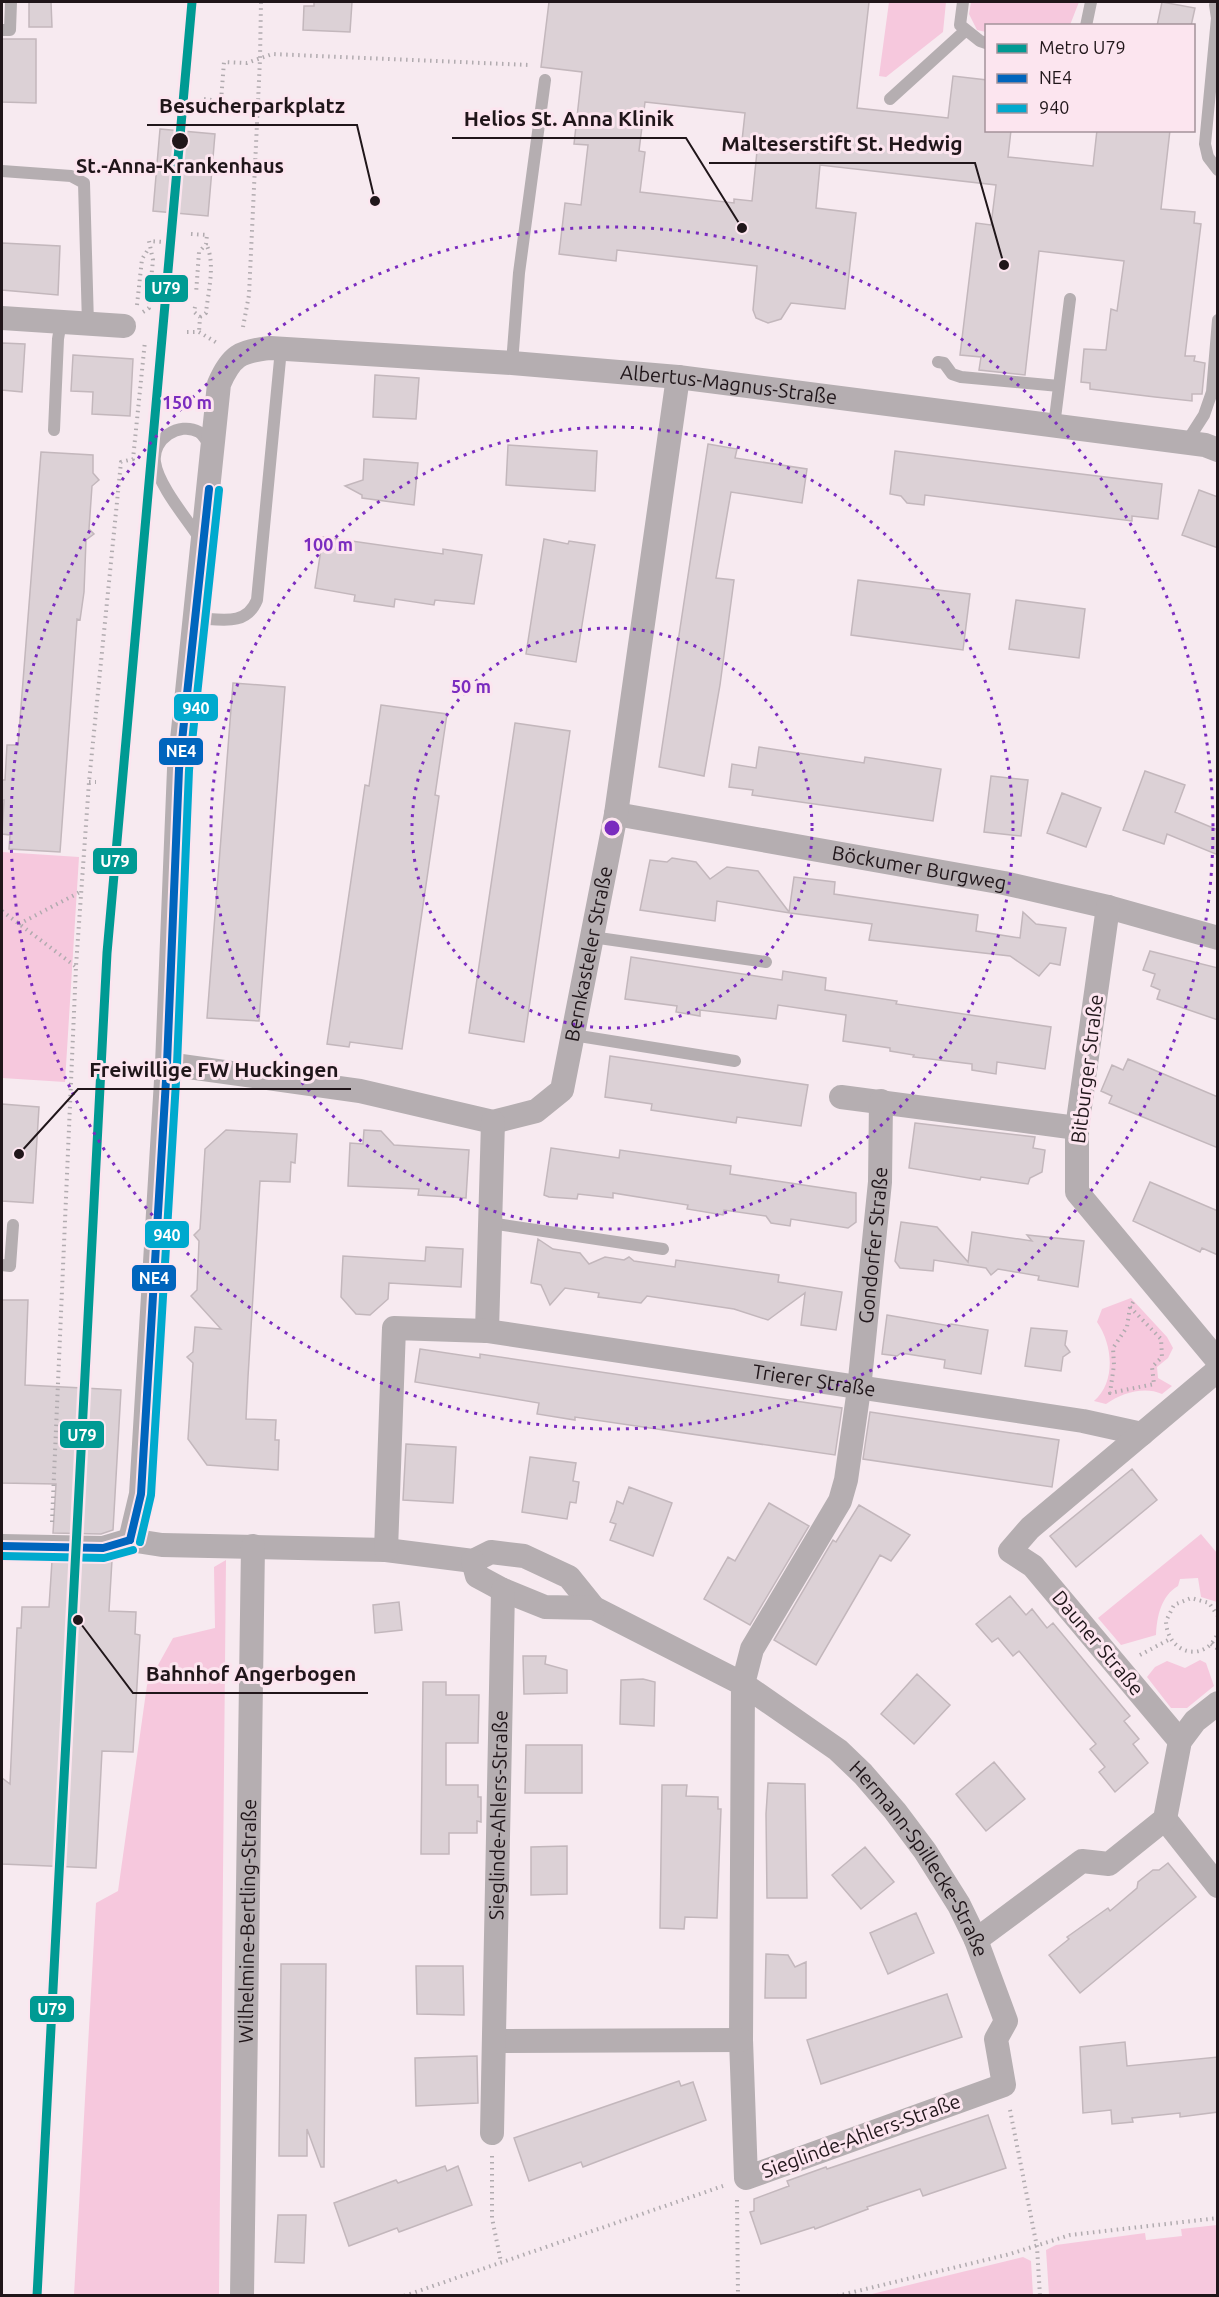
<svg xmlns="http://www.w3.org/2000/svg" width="1219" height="2297" font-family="Ubuntu,sans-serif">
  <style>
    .green { fill: #f6c8dd }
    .building { fill: #dcd1d6; stroke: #c3b7bc; stroke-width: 1.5; fill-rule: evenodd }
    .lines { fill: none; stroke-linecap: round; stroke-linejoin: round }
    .path { stroke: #b1abaf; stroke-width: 4; stroke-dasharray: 1.5 4.5; stroke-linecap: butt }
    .lane { stroke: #b5aeb1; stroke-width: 12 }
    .street { stroke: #b5aeb1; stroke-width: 24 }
    .bus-1-casing { stroke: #fce5ef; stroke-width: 12 }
    .bus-2-casing { stroke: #fce5ef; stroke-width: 12 }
    .bus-1 { stroke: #0065bd; stroke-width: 8 }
    .bus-2 { stroke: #00a9ce; stroke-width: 8 }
    .metro-1-casing { stroke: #fce5ef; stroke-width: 14 }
    .metro-1 { stroke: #009a93; stroke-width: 9 }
    .ring { fill: none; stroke: #7b2cbf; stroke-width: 3; stroke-dasharray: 3 6 }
    .stop-dot { fill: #20161a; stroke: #fce5ef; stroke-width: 2 }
    .labels { text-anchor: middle; stroke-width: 6; stroke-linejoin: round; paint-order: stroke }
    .stop-label { font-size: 20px; font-weight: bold; fill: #20161a; stroke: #fce5ef }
    .street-label { font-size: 20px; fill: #20161a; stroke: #fce5ef }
    .centre { fill: #7b2cbf; stroke: #fce5ef; stroke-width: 3 }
    .ring-label { font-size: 18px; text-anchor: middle; font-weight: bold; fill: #7b2cbf; stroke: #fce5ef; stroke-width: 6; stroke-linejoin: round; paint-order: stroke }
    .leader { fill: none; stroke: #20161a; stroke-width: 2 }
    .callout-dot { fill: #20161a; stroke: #fce5ef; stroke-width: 2 }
    .callout-label { font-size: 21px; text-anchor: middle; font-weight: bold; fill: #20161a; stroke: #fce5ef; stroke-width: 6; stroke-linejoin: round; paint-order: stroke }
    .line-badge { stroke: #fce5ef; stroke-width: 2 }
    .badge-label { font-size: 16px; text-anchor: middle; font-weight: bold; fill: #fff }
  </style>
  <rect width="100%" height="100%" fill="#f7eaf0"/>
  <!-- green -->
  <path class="green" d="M889 2H946L943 32 886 77 879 76Z
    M971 2H1079L1070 25 986 26V32L977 30 969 14Z
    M2 852 79 857 65 1082 2 1078Z
    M1131 1298 1167 1337 1173 1348 1168 1358 1157 1367 1158 1378 1172 1386 1162 1394C1144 1386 1122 1393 1106 1404L1094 1401C1116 1382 1113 1345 1097 1322L1102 1309Z
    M1201 1534 1217 1553V1602L1201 1597 1198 1578 1180 1579 1178 1586C1161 1596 1157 1616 1156 1635L1121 1645 1098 1618Z
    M226 1560 219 2295H74L96 1903 118 1891 147 1685 173 1638 215 1628 214 1567Z
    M1200 1660 1206 1663 1214 1686 1187 1708H1171L1147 1677 1155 1667 1167 1661 1185 1668Z
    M1217 2225V2295H1049L1046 2250 1056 2245 1145 2233 1146 2240 1182 2236 1181 2229Z
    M1023 2257 1031 2261 1033 2295H868Z"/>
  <!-- building -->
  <path class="building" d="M29 2H51L52 27H29Z
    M314 2H352L350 32 303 30 304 6H314Z
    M549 2H869L857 108 948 118 953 76 987 80V130H1011L1008 157 1093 166 1097 130H1170L1161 209 1195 212 1194 223 1201 224 1185 356H1195L1194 361 1205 363 1202 394H1192V401L1155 397 1090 389V383L1081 382 1084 349 1106 350 1111 309 1117 311 1124 261 1039 251 1025 375 979 370 981 357 960 355 976 223 991 225 996 185 820 165 816 208 856 213 845 309 791 303 781 319 768 323 756 318 753 310 757 266 617 250 616 261 559 254 565 203 581 205 588 145 574 144 582 72 541 67ZM645 102 745 113 741 150 757 151 752 201 734 199V203L640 192 645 152 639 151Z
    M1162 2 1195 8 1191 26H1157Z
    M2 39H36V103L2 102Z
    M160 129 215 134 208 216 153 211Z
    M2 243 60 246 58 295 2 290Z
    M2 343 25 344 22 392 2 390Z
    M73 355 133 359 130 416 92 414 93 392 71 391Z
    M375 375 419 378 416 419 373 417Z
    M708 444 737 449 735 458 807 469 802 503 731 492 716 578 734 580 720 685 704 776 659 767Z
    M508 445 597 451 595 491 506 485Z
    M895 451 1162 484 1158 519 1132 516V521L925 495 924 505 907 503 901 496 890 494Z
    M41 452 93 455V473L99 480 92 486 89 529 94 534 86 540 84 592 80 620 77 619 60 852 9 849 10 835 2 834 4 800H2V780H5L7 745H18Z
    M364 459 418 463 414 505 362 498V495L345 486 363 480Z
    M1199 490 1218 497V548L1182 535Z
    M323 537 443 554V549L482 555 474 604 435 600 434 605 395 599 394 607 354 601 355 595 315 588Z
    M544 539 568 544 569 541 595 545 576 662 526 654Z
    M858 580 970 594 963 650 851 635Z
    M1016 600 1085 609 1079 658 1009 649Z
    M233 683 285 687 259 1021 207 1018Z
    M381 705 447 714 435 795 439 796 402 1049 350 1042 349 1047 327 1044 365 785 369 786Z
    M515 723 570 731 524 1042 469 1033Z
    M759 747 864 763 865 757 941 769 933 821 752 795 753 790 729 787 732 764 756 768Z
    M1145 771 1185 785 1175 812 1218 830V855L1167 834 1164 844 1123 830Z
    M991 776 1028 780 1021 836 984 832Z
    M1062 793 1101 808 1086 847 1047 833Z
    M672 858 696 862 710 879 727 867 758 871 789 912 794 877 835 882 834 894 978 915 976 931 1020 938 1023 912 1036 924 1066 928 1060 965 1050 963 1039 976 1010 956 869 940 872 924 790 913 717 901 715 921 640 910 650 860 667 862Z
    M1150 951 1218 968V1020L1157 999 1160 990 1151 986 1155 974 1143 970Z
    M631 957 782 980 783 971 826 978 825 990 897 1001 896 1004 1051 1027 1045 1069 997 1062 996 1074 972 1070V1064L913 1057 914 1055 890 1051V1048L843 1041 846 1015 778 1005 776 1019 700 1010V1016L676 1012 677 1006 625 999Z
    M610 1056 808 1085 801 1126 737 1117 736 1123 651 1110 652 1104 605 1097Z
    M1128 1059 1218 1097V1148L1109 1103 1112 1096 1101 1091 1112 1065 1123 1070Z
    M2 1104 39 1107 33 1203 2 1201Z
    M915 1123 1035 1137 1033 1148 1045 1150 1042 1172 1030 1178 1028 1184 981 1177 980 1180 909 1168Z
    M226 1130 297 1134 295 1163 291 1162 290 1182 260 1181 248 1377 246 1419 276 1420 275 1440H279L278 1470 207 1465 188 1439 193 1363 187 1357 193 1352 195 1327 221 1329 191 1296 197 1290 199 1241 194 1235 200 1229 205 1149Z
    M364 1130 381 1131 394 1145 469 1150 466 1198 418 1195 419 1189 348 1186 350 1143 363 1144Z
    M551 1148 619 1158 620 1150 731 1166 730 1174 856 1193V1222L848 1228 791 1219 790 1226 771 1223 766 1216 724 1210 723 1215 687 1209 688 1205 613 1193V1198L578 1194 577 1199 549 1197 544 1195Z
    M1150 1182 1218 1211V1255L1202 1248 1200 1252 1133 1221Z
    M901 1222 937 1227 968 1262 972 1232 1032 1241 1027 1235 1084 1241 1078 1287 1038 1280 1039 1276 998 1269 991 1275 986 1268 934 1260 933 1271 900 1268 895 1261Z
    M538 1239 553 1249 580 1253 589 1264 605 1257 624 1260 629 1257 634 1261 675 1267 676 1260 779 1275 778 1282 842 1292 836 1330 801 1325 805 1293 768 1320 734 1309 647 1296 641 1303 598 1297 599 1293 565 1288 550 1305 541 1285 531 1283Z
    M426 1247 463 1249 461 1287 389 1283 388 1299 370 1315 356 1314 341 1297 343 1256 425 1261Z
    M2 1300H28L25 1385 121 1390 113 1530 101 1534 53 1533 56 1484 2 1483Z
    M887 1315 950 1326 951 1324 988 1330 981 1374 944 1368 945 1360 901 1353 897 1356 882 1354Z
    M1031 1328 1067 1331 1065 1345 1070 1352 1063 1357 1061 1371 1025 1366Z
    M420 1349 480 1358V1354L842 1408 835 1455 575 1417V1420L537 1414 539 1403 415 1382Z
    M870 1412 1059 1440 1052 1487 863 1459Z
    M406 1444 456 1447 453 1503 403 1500Z
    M530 1457 576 1463 573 1481 579 1482 576 1503 570 1502 567 1519 522 1512Z
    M1132 1469 1157 1500 1076 1567 1050 1536Z
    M629 1487 672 1503 653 1556 610 1540 616 1524 610 1522 614 1512 617 1501 623 1504Z
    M769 1503 809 1526 750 1625 704 1599 728 1557 735 1561Z
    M859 1505 910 1535 891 1561 880 1555 816 1665 774 1640 833 1540 836 1542Z
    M112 1560 109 1611 136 1612 135 1634 140 1635 133 1752 102 1751 96 1868 2 1864V1778L10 1784 17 1628H21L22 1607H49L52 1561Z
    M1010 1596 1026 1615 1032 1609 1047 1628 1053 1623 1130 1716 1124 1721 1139 1739 1133 1744 1148 1763 1115 1792 1099 1772 1105 1767 1090 1749 1096 1744 1080 1725 1019 1651 1013 1656 998 1638 992 1642 976 1624Z
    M399 1602 402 1630 375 1633 373 1605Z
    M523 1656H546L545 1664 567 1670V1693L524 1694Z
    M917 1674 950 1705 914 1744 881 1714Z
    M643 1679 655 1682 654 1726 620 1724 621 1680Z
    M423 1682H446V1695H479L478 1743H446V1785H478V1797H481V1822L477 1821V1833H449V1854H421Z
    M526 1745H582V1793H525Z
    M994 1762 1025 1799 986 1831 956 1794Z
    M768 1783 805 1784 807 1898H767L766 1814Z
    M662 1785H687L686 1796 718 1797V1809H721L717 1918 685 1917 684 1929 660 1928Z
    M567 1846V1894L531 1895V1847Z
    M865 1847 894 1882 861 1909 832 1875Z
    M1168 1863 1196 1897 1080 1993 1049 1955 1069 1939 1067 1937 1108 1908 1110 1911 1137 1888 1138 1882 1153 1870H1159Z
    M916 1913 934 1953 888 1974 870 1933Z
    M766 1954 788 1955 795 1967 806 1962V1998H765Z
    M281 1964H326L324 2167H321L307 2129V2156H279Z
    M416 1966H463L464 2015 417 2014Z
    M947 1994 962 2037 821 2084 807 2040Z
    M1125 2042 1127 2066 1218 2057V2112L1180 2117V2113L1132 2118 1133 2122 1112 2124 1111 2110 1083 2113 1080 2047Z
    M477 2056 478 2103 416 2106 415 2058Z
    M679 2081 681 2086 693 2082 706 2120 583 2167 581 2162 529 2181 514 2138Z
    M988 2115 1006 2168 923 2196 920 2189 867 2207 868 2209 815 2229 814 2227 761 2244 750 2212 754 2211V2199L789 2186 787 2181 826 2167 827 2169Z
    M445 2166 447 2171 458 2166 472 2205 399 2232 397 2228 349 2246 334 2203 396 2180 398 2183Z
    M278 2215H306L304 2263 275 2262Z"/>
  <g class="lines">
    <!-- path -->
    <path class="path" d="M204 99 221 101 224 62 247 63 272 54 529 65 531 67
      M191 234 207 235 206 244 199 252 196 294
      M150 290 153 260 149 241 164 242
      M137 305 142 259 149 248
      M195 307 194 312 200 317 199 332
      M143 312 149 308V302
      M200 317 206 313C208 292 216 263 206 244
      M243 327 249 295 260 59 261 2
      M187 332H199L217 343
      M89 782H96
      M2 911 75 966
      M19 924 80 892
      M1130 1307 1161 1339 1162 1357 1152 1367 1154 1384 1110 1393 1114 1365 1113 1348 1127 1327 1130 1307 1135 1299
      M52 1522 76 966 89 782 121 462 133 459 145 341
      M1218 1616 1209 1603 1191 1598 1174 1605 1166 1621C1167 1654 1205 1664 1218 1633
      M1211 1644 1218 1649
      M1140 1655 1170 1639
      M1010 2110 1037 2247 1040 2296
      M492 2156V2218L501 2262
      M737 2200 738 2296
      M404 2296 723 2186
      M837 2296 1010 2254 1070 2235 1218 2218"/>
    <!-- lane -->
    <path class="lane" d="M963 2 960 25 980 41 986 43
      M1215 5 1217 18 1205 144 1208 157 1218 170
      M1086 26 1091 2
      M2 30H10L11 2
      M890 99 966 30
      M2 171 71 176 84 183 88 324
      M938 362 944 363 952 374 961 377 1059 386
      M512 363 519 273 545 80
      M1054 426 1070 299
      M54 430 58 339 61 322
      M1186 443 1204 415 1212 392 1218 320
      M200 539C187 519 158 485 155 462 152 439 179 421 199 432 204 435 207 442 210 446
      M196 618C220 619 246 627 257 600L281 349
      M592 937 766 962
      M573 1035 735 1061
      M490 1223 663 1249
      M2 1265 10 1266 13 1225"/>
    <!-- street -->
    <g class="street">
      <path d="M2 318 124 326"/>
      <path id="s1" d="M616 814 1004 883 1108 907 1218 938"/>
      <path d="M1108 907 1077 1128V1192L1218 1361"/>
      <path id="s2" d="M167 1064 360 1091 493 1122 536 1111 562 1090 616 814 678 377"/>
      <path d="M841 1097 1077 1128"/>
      <path d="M487 1331 493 1122"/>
      <path id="s3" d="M130 1540 141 1494 167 1064 179 769 219 384C231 356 240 351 270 348L512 363 678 377 1205 445 1218 450"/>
      <path id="s4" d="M2 1546 103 1548 130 1540 162 1545 386 1550 473 1561 491 1552 524 1556 569 1577 594 1608 743 1684 838 1750 863 1774 895 1811 925 1851 959 1905 976 1940 1006 2021 996 2039 1004 2085 746 2178 741 2040 743 1684 752 1649 840 1501 846 1480 859 1389 880 1182 881 1101"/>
      <path id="s5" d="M386 1550 394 1328 487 1331 1083 1421 1142 1434"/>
      <path d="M473 1561 477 1576 503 1590 545 1607 594 1608"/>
      <path d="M1180 1741 1033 1566 1010 1551 1030 1528 1218 1370"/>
      <path d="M1165 1819 1218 1886"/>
      <path d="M976 1940 1082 1861 1109 1864 1165 1819 1180 1741 1195 1721 1218 1703"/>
      <path d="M495 2041 741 2040"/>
      <path id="s6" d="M492 2133 503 1590"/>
      <path id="s7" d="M242 2296 253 1546"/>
    </g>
    <defs>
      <path id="bus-1" d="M130 1540 141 1494 167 1064 179 769 209 489
        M2 1546 103 1548 130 1540"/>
      <path id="bus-2" d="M140 1542 151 1495 177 1065 189 770 219 490
        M2 1556 104 1558 133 1550"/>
    </defs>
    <!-- bus-1 casing -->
    <use href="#bus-1" class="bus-1-casing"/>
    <!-- bus-2 casing -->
    <use href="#bus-2" class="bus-2-casing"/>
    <!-- bus-1 -->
    <use href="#bus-1" class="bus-1"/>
    <!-- bus-2 -->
    <use href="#bus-2" class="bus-2"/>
    <defs>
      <path id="metro-1" d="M37 2296 107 953 192 2"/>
    </defs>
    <!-- metro-1 casing -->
    <use href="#metro-1" class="metro-1-casing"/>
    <!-- metro-1 -->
    <use href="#metro-1" class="metro-1"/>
  </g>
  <!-- distance rings -->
  <g class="ring">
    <circle cx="612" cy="828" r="200"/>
    <circle cx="612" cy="828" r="401"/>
    <circle cx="612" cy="828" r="601"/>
  </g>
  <!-- markers -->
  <circle class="stop-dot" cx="180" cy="141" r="9"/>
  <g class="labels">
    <!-- stop labels -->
    <g class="stop-label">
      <text x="180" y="173">St.-Anna-Krankenhaus</text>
    </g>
    <!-- street labels -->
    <g class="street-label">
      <text dy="7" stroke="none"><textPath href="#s3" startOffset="1688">Albertus-Magnus-Straße</textPath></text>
      <text dy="7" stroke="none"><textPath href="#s1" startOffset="308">Böckumer Burgweg</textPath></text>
      <text dy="7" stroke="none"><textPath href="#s2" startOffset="548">Bernkasteler Straße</textPath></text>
      <text transform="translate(1087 1069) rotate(-83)" y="7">Bitburger Straße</text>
      <text dy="7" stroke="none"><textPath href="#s4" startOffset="2524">Gondorfer Straße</textPath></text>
      <text dy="7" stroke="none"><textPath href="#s5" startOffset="646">Trierer Straße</textPath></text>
      <text transform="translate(1098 1643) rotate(50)" y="7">Dauner Straße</text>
      <text dy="7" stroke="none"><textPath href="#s6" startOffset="318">Sieglinde-Ahlers-Straße</textPath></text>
      <text dy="7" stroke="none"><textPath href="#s4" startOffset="1036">Hermann-Spillecke-Straße</textPath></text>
      <text dy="7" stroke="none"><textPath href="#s7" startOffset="375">Wilhelmine-Bertling-Straße</textPath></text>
      <text transform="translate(861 2136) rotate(-20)" y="7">Sieglinde-Ahlers-Straße</text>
    </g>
  </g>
  <circle cx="612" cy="828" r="9" class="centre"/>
  <g class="ring-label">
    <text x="187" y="409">150 m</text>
    <text x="328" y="551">100 m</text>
    <text x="471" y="693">50 m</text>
  </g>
  <!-- callouts -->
  <path class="leader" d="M375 201L357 125H147M742 228L686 138H452M1004 265L975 163H709M19 1154L78 1089H351M78 1620L133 1693H368"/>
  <g class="callout-dot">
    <circle cx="375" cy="201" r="6"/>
    <circle cx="742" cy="228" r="6"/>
    <circle cx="1004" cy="265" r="6"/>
    <circle cx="19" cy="1154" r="6"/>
    <circle cx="78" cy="1620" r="6"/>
  </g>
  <g class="callout-label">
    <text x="252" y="113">Besucherparkplatz</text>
    <text x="569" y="126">Helios St. Anna Klinik</text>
    <text x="842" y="151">Malteserstift St. Hedwig</text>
    <text x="214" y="1077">Freiwillige FW Huckingen</text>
    <text x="251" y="1681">Bahnhof Angerbogen</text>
  </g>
  <g class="line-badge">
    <rect x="144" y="274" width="45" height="29" rx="6" fill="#009a93"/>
    <rect x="173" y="693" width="46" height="29" rx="6" fill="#00a9ce"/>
    <rect x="158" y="737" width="46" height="29" rx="6" fill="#0065bd"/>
    <rect x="92" y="847" width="46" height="28" rx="6" fill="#009a93"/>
    <rect x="144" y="1220" width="46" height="29" rx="6" fill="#00a9ce"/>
    <rect x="131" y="1264" width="46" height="28" rx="6" fill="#0065bd"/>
    <rect x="59" y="1420" width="46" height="29" rx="6" fill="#009a93"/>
    <rect x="29" y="1995" width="46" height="28" rx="6" fill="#009a93"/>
  </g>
  <g class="badge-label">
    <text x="166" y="294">U79</text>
    <text x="196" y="714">940</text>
    <text x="181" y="757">NE4</text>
    <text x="115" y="867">U79</text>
    <text x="167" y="1241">940</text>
    <text x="154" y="1284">NE4</text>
    <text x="82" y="1441">U79</text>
    <text x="52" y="2015">U79</text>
  </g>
  <!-- border -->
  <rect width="1219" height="2297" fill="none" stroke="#20161a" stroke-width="6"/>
  <!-- legend -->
  <rect x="985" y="24" width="210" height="108" fill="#fce5ef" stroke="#a4929a" stroke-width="1.5"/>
  <rect x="997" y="44" width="30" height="9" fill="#009a93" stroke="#a4929a" stroke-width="1.5"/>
  <text x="1039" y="54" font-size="18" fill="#20161a">Metro U79</text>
  <rect x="997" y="74" width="30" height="9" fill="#0065bd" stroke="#a4929a" stroke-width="1.5"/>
  <text x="1039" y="84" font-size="18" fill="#20161a">NE4</text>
  <rect x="997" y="104" width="30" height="9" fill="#00a9ce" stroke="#a4929a" stroke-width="1.5"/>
  <text x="1039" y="114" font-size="18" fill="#20161a">940</text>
</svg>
